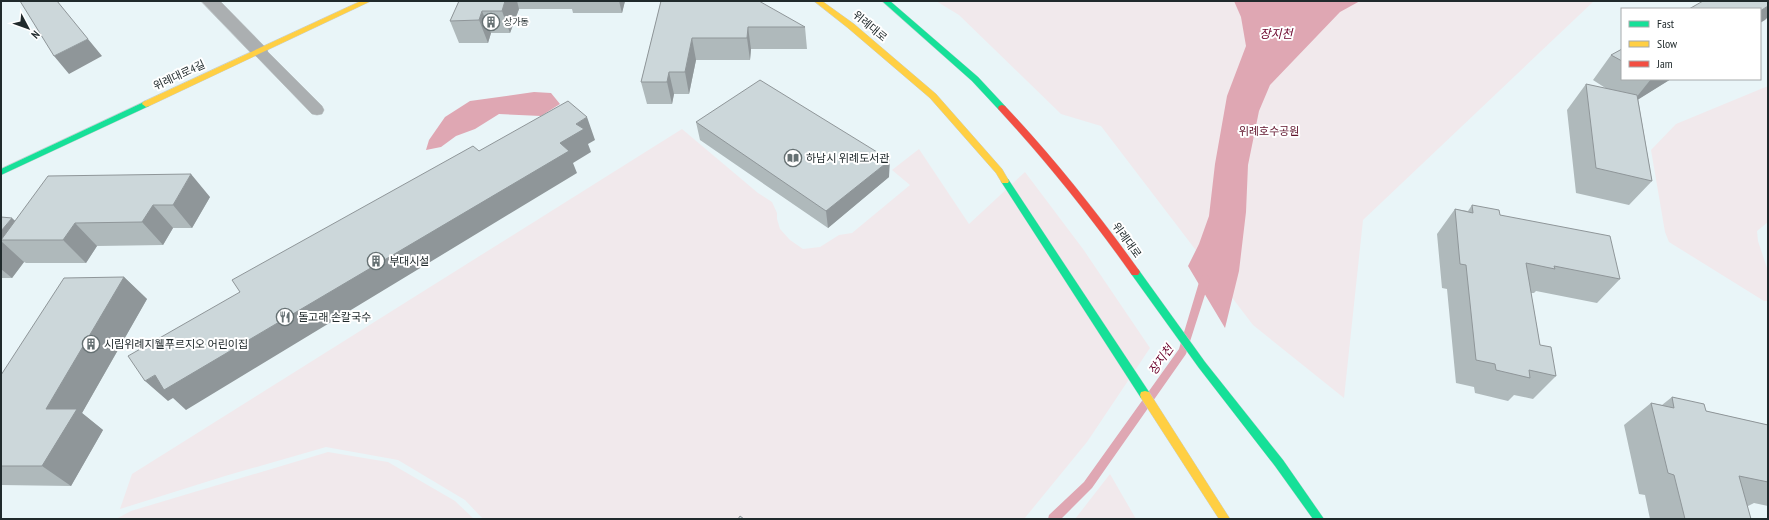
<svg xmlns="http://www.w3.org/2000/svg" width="1769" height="520" font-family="'PT Sans Narrow','Noto Sans KR',sans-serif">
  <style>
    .green { fill: #f1e9ec }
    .water { fill: #dfa7b3 }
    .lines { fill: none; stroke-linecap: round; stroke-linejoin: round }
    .stream { fill: #dfa7b3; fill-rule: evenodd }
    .lane-casing { stroke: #c6d0d2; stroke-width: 1 }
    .street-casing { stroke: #c6d0d2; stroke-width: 1 }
    .fast-casing { stroke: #c6d0d2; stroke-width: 1 }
    .slow-casing { stroke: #c6d0d2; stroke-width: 1 }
    .jam-casing { stroke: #c6d0d2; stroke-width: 1 }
    .lane { fill: #abafb1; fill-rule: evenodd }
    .street { fill: #abafb1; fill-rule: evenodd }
    .fast { fill: #16e098; fill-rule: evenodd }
    .slow { fill: #ffcf43; fill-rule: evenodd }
    .jam { fill: #f24e42; fill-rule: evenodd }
    .wall { fill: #afb9bb }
    .shaded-wall { fill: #8f9699 }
    .building { fill: #ccd7da; stroke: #8f9699 }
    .labels { text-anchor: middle; stroke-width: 4; stroke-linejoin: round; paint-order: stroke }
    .far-poi-label { font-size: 9px; fill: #202a2c; stroke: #fff; text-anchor: start }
    .street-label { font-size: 11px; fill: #202a2c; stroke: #fff }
    .park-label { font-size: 11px; fill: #5f122a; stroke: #fff }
    .poi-label { font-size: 11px; fill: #202a2c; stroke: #fff; text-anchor: start }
    .water-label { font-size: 12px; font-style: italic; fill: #6a0029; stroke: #fff }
  </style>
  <rect width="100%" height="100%" fill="#e9f5f8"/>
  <!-- green -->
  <path class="green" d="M936 1H1594L1363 220 1344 398 1253 325 1101 126 1061 114 959 15Z
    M1768 86V222L1757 231 1758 241 1768 271V301H1764L1669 242 1665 232 1651 150 1676 124Z
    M682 129 758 193 772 202 777 213V219L780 229 790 240 803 249 820 247 839 235 852 233 910 185 892 170 919 149 969 224 1025 172 1083 249 1150 348 1087 442 1024 519H483L465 500 398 460 326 447 225 476 120 509 132 474Z
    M328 452 388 462 455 501 474 519H116L131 511Z
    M1110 474 1136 519H1075Z"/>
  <!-- water -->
  <path class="water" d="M1234 1H1360L1340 12 1270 85 1259 111 1248 165 1246 212 1239 271 1225 328 1188 266 1199 244 1209 216 1215 164 1227 96 1246 46 1241 17Z
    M534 92 551 93 560 104 541 116 499 114 475 129 456 136 441 147 426 150 429 140 445 117 470 101Z"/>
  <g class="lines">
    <!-- stream -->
    <path class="stream" d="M1205 275 1208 276 1210 279 1186 354 1092 488 1061 519H1048L1049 515 1084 482 1179 349 1200 279 1202 276Z"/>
    <defs>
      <path id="lane" d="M259 47 264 48 322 106 324 110 322 114 317 115 312 114 254 54 252 51 254 48Z"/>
      <path id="street" d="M201 1H220L265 47 268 51 265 55 259 57 253 55Z"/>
      <path id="fast" d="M882 1H890L978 77 1005 106 1006 108 1005 110H999L972 81Z
        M146 101 150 104 149 106 1 175V169Z
        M1005 178 1008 179 1149 392 1150 395 1149 398 1145 399 1141 398 1002 183 1001 181Z
        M1135 268 1138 269 1205 362 1283 460 1324 519H1313L1275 466 1199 368 1132 275 1130 272 1132 269Z"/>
      <path id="slow" d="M361 1H371L149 106 146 107 142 104 143 102Z
        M814 1H822L854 24 936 94 1002 169 1009 181 1008 183H1002L996 173 930 98 848 28Z
        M1145 391 1149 392 1230 519H1219L1141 398 1140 395 1141 392Z"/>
      <path id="jam" d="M1002 105 1005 106C1053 157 1097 212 1138 269L1140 272 1138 275H1132C1091 217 1047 162 999 110L998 108 999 106Z"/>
    </defs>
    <!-- lane casing -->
    <use href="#lane" class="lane-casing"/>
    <!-- street casing -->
    <use href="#street" class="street-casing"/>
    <!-- fast casing -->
    <use href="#fast" class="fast-casing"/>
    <!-- slow casing -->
    <use href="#slow" class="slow-casing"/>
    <!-- jam casing -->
    <use href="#jam" class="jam-casing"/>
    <!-- lane -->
    <use href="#lane" class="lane"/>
    <!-- street -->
    <use href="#street" class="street"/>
    <!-- fast -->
    <use href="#fast" class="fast"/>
    <!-- slow -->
    <use href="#slow" class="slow"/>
    <!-- jam -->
    <use href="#jam" class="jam"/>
  </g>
  <!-- wall -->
  <path class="wall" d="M459 1H625L622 13H573L572 9H519L510 33H491L488 43H459L450 21Z
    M661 1 805 27 807 49H751L750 60H696L689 94H674L672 104H647L641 82Z
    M1622 49V79H1671L1638 99 1652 181 1629 205 1576 193 1567 110 1586 84 1607 89 1593 80 1611 55Z
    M696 122 889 177 828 228 700 140Z
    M210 197 192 228H173L163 245 97 246 86 263H26L24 262 12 278H1V217L15 221Z
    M1472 205 1500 215 1620 279 1597 303 1536 291 1534 293H1531L1540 345 1556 376 1533 399 1514 395 1508 401 1475 393 1474 387 1456 383 1447 289 1442 288 1437 234 1455 209 1468 211Z
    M124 277 147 299 82 413 103 430 71 486 1 485V375Z
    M1672 397 1706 411 1768 425V506L1754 503 1748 506H1747L1751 519H1650L1645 495 1639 494 1624 425 1651 403 1662 405Z"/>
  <!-- shaded-wall -->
  <path class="shaded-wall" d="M505 1H517L519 9 510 33 502 11Z
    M619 1H625L622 13Z
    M1768 6V17L1765 20 1760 23V11Z
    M482 11 491 33 488 43 479 20Z
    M748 27 751 49 750 60 747 38Z
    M692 38 696 60 689 94 685 72Z
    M88 39 102 56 69 74 54 56Z
    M669 72 674 94 672 104 667 82Z
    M1651 79H1671L1631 104Z
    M587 117 595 140 588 144 591 152 573 163 577 173 186 410 173 398 168 401 145 381 560 143 576 124Z
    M890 160 889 177 828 228 826 211Z
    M191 174 210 197 192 228 173 205Z
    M153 205 173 228 163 245 142 222Z
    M12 218 36 240H1V231Z
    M75 223 97 246 86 263 63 240Z
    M1 241 24 262 12 278 1 269Z
    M124 277 147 299 82 413 103 430 71 486 42 466 46 409Z"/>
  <!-- building -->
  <path class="building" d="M20 1H57L88 39 54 56Z
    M459 1H505L502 11H482L479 20 450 21Z
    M661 1H759L805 27H748L747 38H692L685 72H669L667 82H641Z
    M1703 1H1768V6L1760 11V9H1689Z
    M1622 49V61L1611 55Z
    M760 80 890 160 826 211 696 122Z
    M1586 84 1637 95 1652 181 1596 168Z
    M568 101 587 117 576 124 584 129 560 143 569 151 164 390 155 375 145 381 128 356 240 292 232 280 473 146 479 151Z
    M191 174 173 205H153L142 222 75 223 63 240H1L48 176Z
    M1472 205 1499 210 1500 215 1610 236 1620 279 1554 266 1555 269 1526 263 1540 345 1551 347 1556 376 1529 370 1530 378 1496 370 1495 364 1476 360 1466 265 1460 264 1455 209 1473 213Z
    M1 217 12 218 1 231Z
    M124 277 46 409H77L42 466H1V375L64 278Z
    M1672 397 1704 404 1706 411 1768 425V482L1739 476 1751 519H1685L1674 475 1668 473 1651 403 1674 408Z
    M740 516 744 519H738Z"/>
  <!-- icons -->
  <defs>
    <symbol id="building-ring" viewBox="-11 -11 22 22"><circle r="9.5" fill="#fff" stroke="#667173" stroke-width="1.5"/><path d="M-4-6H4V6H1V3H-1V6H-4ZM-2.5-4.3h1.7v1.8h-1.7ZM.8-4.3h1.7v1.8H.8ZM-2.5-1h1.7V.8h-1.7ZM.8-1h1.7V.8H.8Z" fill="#667173"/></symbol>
    <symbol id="library-ring" viewBox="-11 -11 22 22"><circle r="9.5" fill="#fff" stroke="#667173" stroke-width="1.5"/><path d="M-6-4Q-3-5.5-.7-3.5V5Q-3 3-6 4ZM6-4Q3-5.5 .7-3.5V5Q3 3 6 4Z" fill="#667173"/></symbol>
    <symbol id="restaurant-ring" viewBox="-11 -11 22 22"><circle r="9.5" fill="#fff" stroke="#667173" stroke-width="1.5"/><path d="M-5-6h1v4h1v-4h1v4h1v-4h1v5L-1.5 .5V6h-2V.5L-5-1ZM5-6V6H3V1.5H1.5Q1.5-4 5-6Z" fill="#667173"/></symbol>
  </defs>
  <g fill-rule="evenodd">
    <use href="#building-ring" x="481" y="12" width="20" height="20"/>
    <use href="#library-ring" x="783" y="148" width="20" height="20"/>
    <use href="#building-ring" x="366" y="251" width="20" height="20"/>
    <use href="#restaurant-ring" x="275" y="307" width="20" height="20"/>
    <use href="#building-ring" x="81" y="334" width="20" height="20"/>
  </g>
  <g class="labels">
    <!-- far-poi labels -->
    <g class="far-poi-label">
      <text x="504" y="25">상가동</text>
    </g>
    <!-- street labels -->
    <g class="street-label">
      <text transform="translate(870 26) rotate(40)" y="4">위례대로</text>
      <text transform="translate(179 75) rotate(-25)" y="4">위례대로4길</text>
      <text transform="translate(1127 240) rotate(54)" y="4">위례대로</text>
    </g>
    <!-- park labels -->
    <g class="park-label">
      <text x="1269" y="135">위례호수공원</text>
    </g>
    <!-- poi labels -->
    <g class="poi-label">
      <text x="806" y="162">하남시 위례도서관</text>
      <text x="389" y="265">부대시설</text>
      <text x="298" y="321">돌고래 손칼국수</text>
      <text x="104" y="348">시립위례지웰푸르지오 어린이집</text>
    </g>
    <!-- water labels -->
    <g class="water-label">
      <text x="1276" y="38">장지천</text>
      <text transform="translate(1161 360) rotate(-55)" y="4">장지천</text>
    </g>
  </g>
  <!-- border -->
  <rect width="1769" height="520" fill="none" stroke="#202a2c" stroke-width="4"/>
  <!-- legend -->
  <rect x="1621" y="8" width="140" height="72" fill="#ffffff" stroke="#a6aaab"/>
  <rect x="1629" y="21" width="20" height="6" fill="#16e098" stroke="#a6aaab"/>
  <text x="1657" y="28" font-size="12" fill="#202a2c">Fast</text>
  <rect x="1629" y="41" width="20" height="6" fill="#ffcf43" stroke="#a6aaab"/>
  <text x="1657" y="48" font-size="12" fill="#202a2c">Slow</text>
  <rect x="1629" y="61" width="20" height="6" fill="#f24e42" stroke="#a6aaab"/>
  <text x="1657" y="68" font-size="12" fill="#202a2c">Jam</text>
  <!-- north arrow -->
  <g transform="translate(28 28) rotate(131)" stroke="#ffffff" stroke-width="3" paint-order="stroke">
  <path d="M0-3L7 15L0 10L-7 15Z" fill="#202a2c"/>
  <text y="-6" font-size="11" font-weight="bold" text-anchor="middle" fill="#202a2c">N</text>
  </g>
</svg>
